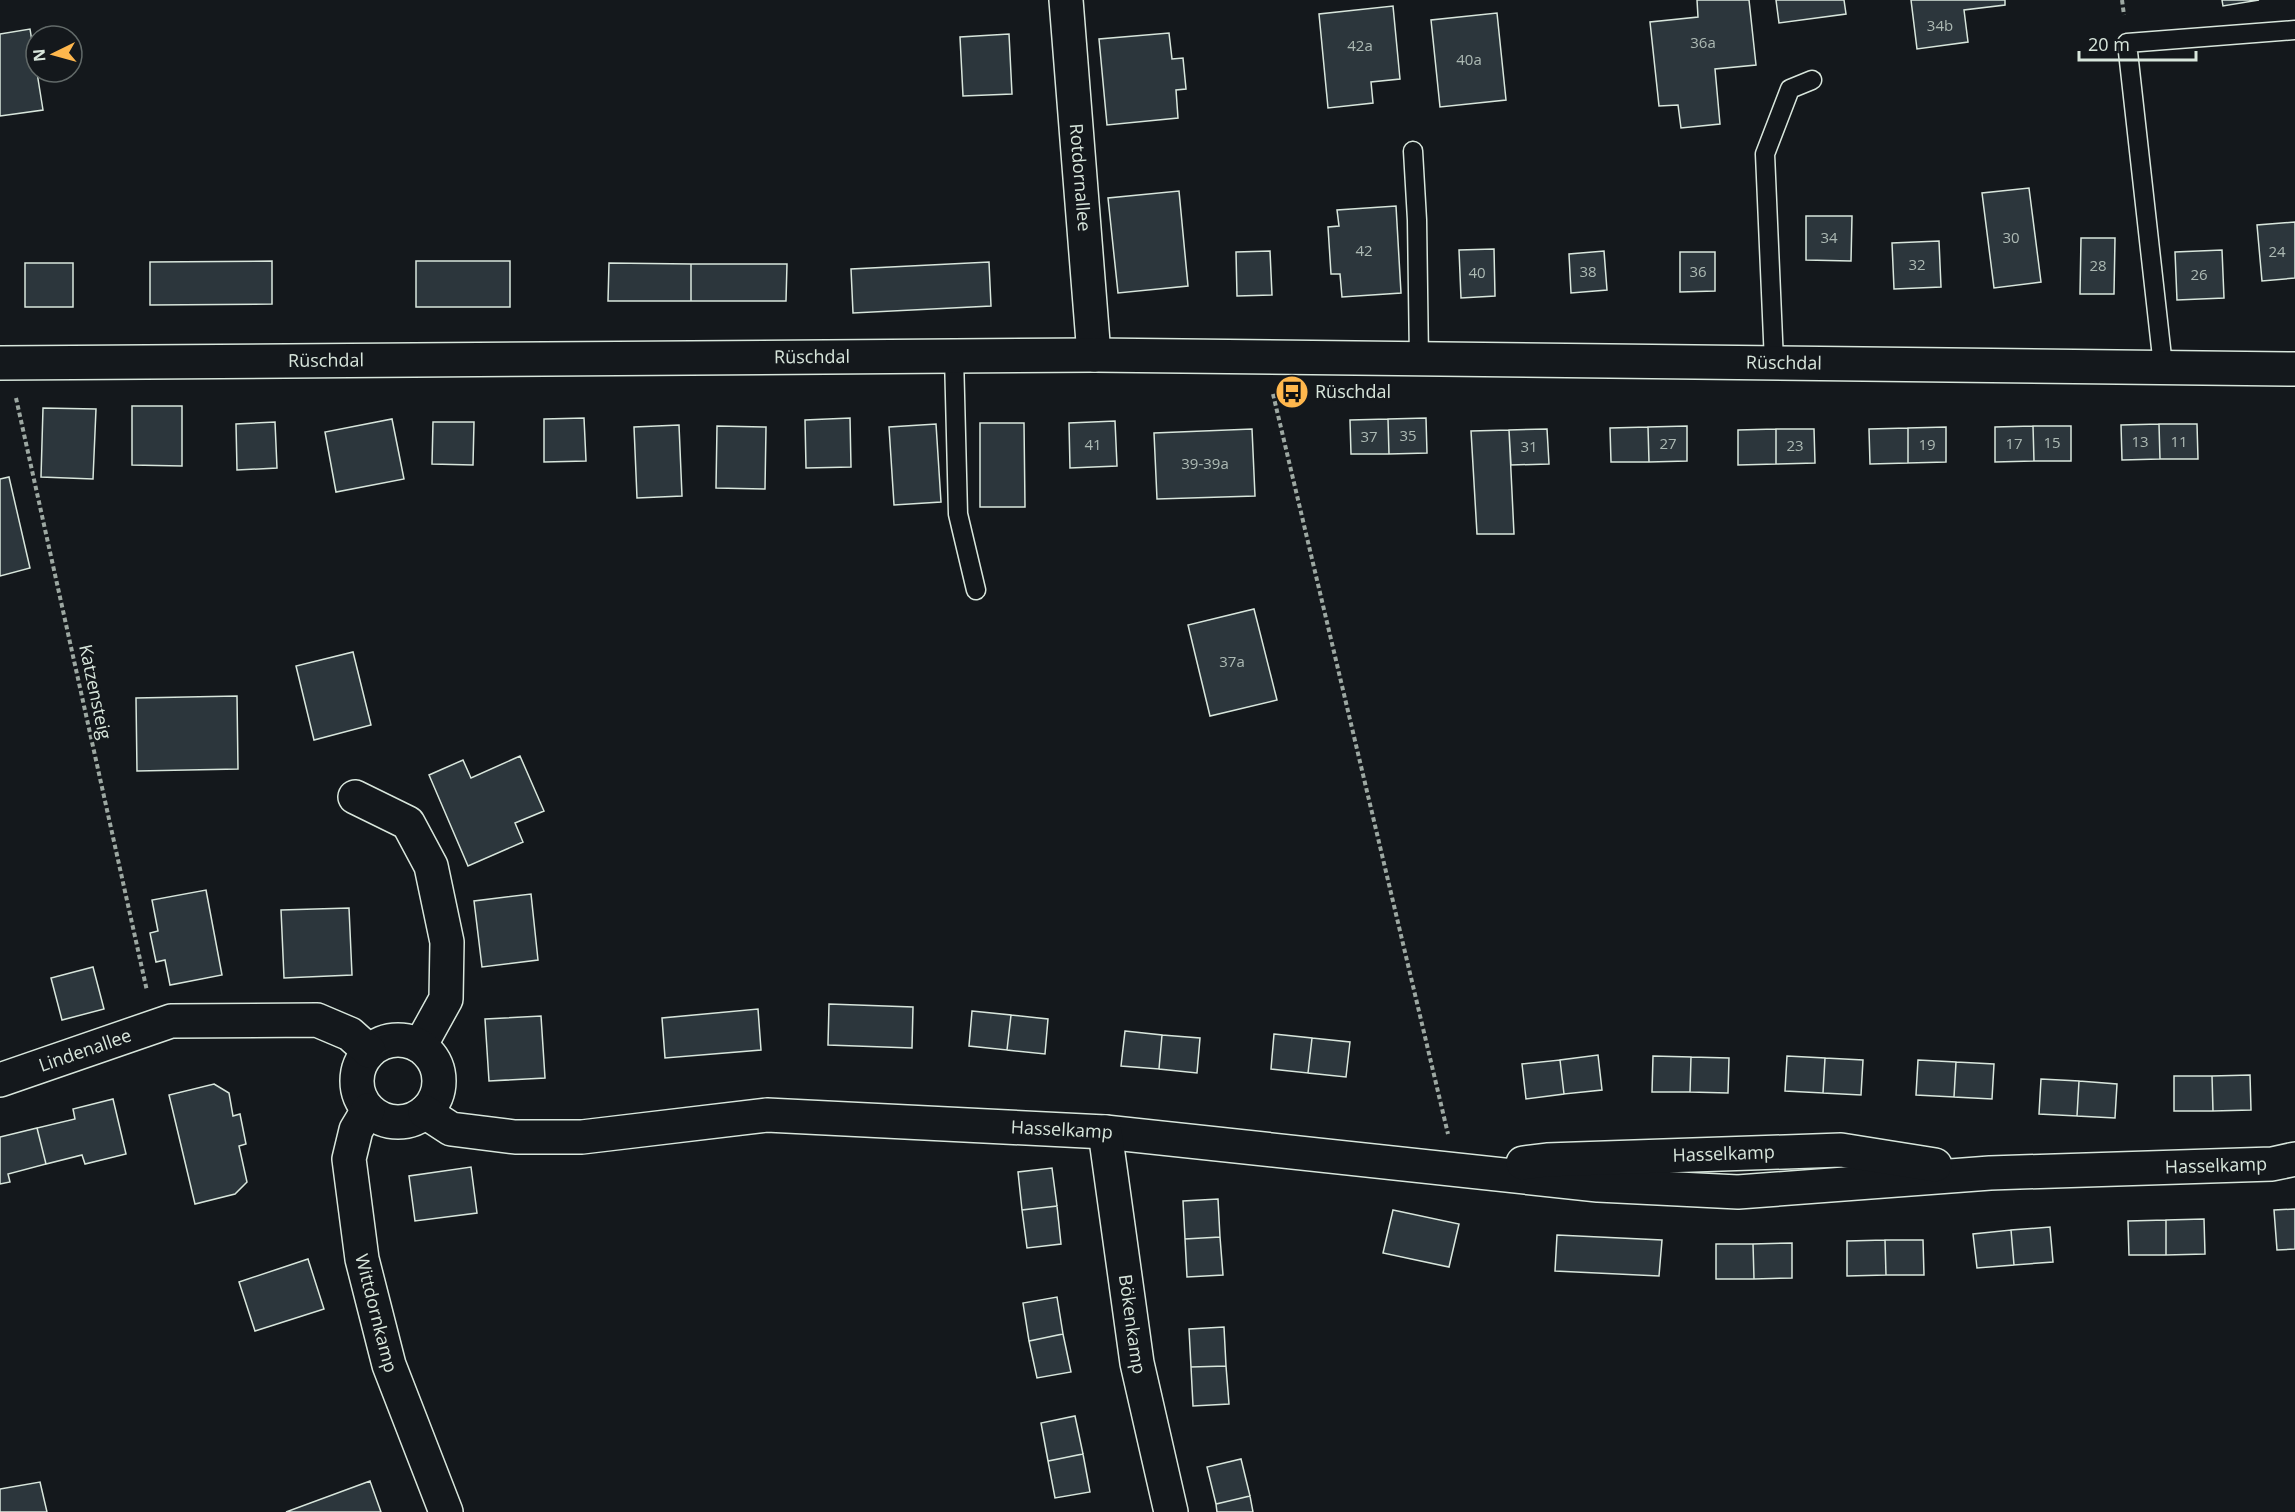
<svg xmlns="http://www.w3.org/2000/svg" width="2295" height="1512" font-family="'Open Sans',sans-serif">
  <style>
    .building { fill: #2c363c; stroke: #d8e6dc; stroke-width: 1.5 }
    .lines { fill: none; stroke-linecap: round; stroke-linejoin: round }
    .lane-casing { stroke: #d8e6dc; stroke-width: 21 }
    .street-casing { stroke: #d8e6dc; stroke-width: 36 }
    .path { stroke: #9da8a2; stroke-width: 4; stroke-dasharray: 4.5 3; stroke-linecap: butt }
    .lane { stroke: #14181c; stroke-width: 18 }
    .street { stroke: #14181c; stroke-width: 33 }
    .labels { text-anchor: middle; stroke-width: 4.5; stroke-linejoin: round; paint-order: stroke }
    .number-label { font-size: 15px; fill: #adbab4 }
    .street-label { font-size: 18px; fill: #d8e6dc; stroke: #14181c }
    .poi-label { font-size: 18px; fill: #d8e6dc; stroke: #14181c; text-anchor: start }
  </style>
  <rect width="100%" height="100%" fill="#14181c"/>
  <!-- building -->
  <path class="building" d="M1697 0H1749L1756 65 1715 69 1720 124 1681 128 1678 105 1659 106 1650 22 1698 17Z
    M1776 0H1844L1846 14 1779 23Z
    M1911 0H2005V5L1964 10 1968 42 1917 49Z
    M2222 0H2259L2223 6Z
    M1393 6 1400 79 1371 82 1373 103 1328 108 1319 14Z
    M1497 13 1506 100 1440 107 1431 20Z
    M30 29 43 110 0 116V34Z
    M1169 33 1172 59 1183 58 1186 89 1176 90 1178 118 1107 125 1099 39Z
    M1009 34 1012 94 963 96 960 37Z
    M2029 188 2041 282 1994 288 1982 193Z
    M1179 191 1188 286 1118 293 1108 198Z
    M1396 206 1401 293 1342 297 1340 274H1331L1328 227 1339 226 1337 210Z
    M1806 216H1852L1851 261 1806 260Z
    M2295 222V278L2262 281 2257 225Z
    M2081 238H2115L2114 294H2080Z
    M1939 241 1941 287 1894 289 1892 243Z
    M1494 249 1495 296 1461 298 1459 250Z
    M2222 250 2224 298 2177 300 2175 252Z
    M1270 251 1272 295 1237 296 1236 252Z
    M1604 251 1607 290 1571 293 1569 254Z
    M1680 252H1715V291L1680 292Z
    M272 261V304L150 305V262Z
    M416 261H510V307H416Z
    M989 262 991 306 853 313 851 269Z
    M25 263H73V307H25Z
    M609 263 691 264V301H608Z
    M691 264H787L786 301H691Z
    M132 406H182V466L132 465Z
    M43 408 96 409 93 479 41 477Z
    M584 418 586 461 544 462V419Z
    M850 418 851 467 806 468 805 420Z
    M1426 418 1427 453 1389 454 1388 419Z
    M392 419 404 479 336 492 325 432Z
    M1388 419 1389 454H1351L1350 420Z
    M1115 421 1117 466 1070 468 1069 423Z
    M275 422 277 468 237 470 236 424Z
    M433 422H474L473 465 432 464Z
    M980 423H1024L1025 507H980Z
    M936 424 941 502 894 505 889 427Z
    M2159 424 2160 459 2122 460 2121 425Z
    M2159 424H2197L2198 459H2160Z
    M679 425 682 496 637 498 634 427Z
    M717 426 766 427 765 489 716 488Z
    M1687 426V461L1649 462 1648 427Z
    M2033 426 2034 461 1995 462V427Z
    M2033 426H2071V461H2034Z
    M1648 427 1649 462H1611L1610 428Z
    M1946 427V462L1908 463V428Z
    M1908 428V463L1870 464 1869 429Z
    M1252 429 1255 496 1157 499 1154 433Z
    M1547 429 1549 464 1511 465 1509 430Z
    M1776 429V464L1738 465V430Z
    M1776 429H1814L1815 463 1776 464Z
    M1509 430 1514 534H1477L1471 431Z
    M9 477 30 568 0 576V479Z
    M1254 609 1277 700 1210 716 1188 625Z
    M353 652 371 725 314 740 296 666Z
    M237 696 238 769 137 771 136 698Z
    M520 756 544 811 515 823 523 842 468 866 429 775 463 760 471 778Z
    M206 890 222 975 170 985 165 960 156 962 150 933 158 931 152 900Z
    M531 894 538 960 482 967 474 901Z
    M349 908 352 975 284 978 281 910Z
    M93 967 104 1009 62 1020 51 978Z
    M829 1004 913 1007 912 1048 828 1045Z
    M758 1009 761 1050 665 1058 662 1018Z
    M972 1011 1011 1015 1007 1050 969 1046Z
    M1011 1015 1048 1019 1045 1054 1007 1050Z
    M541 1016 545 1078 489 1081 485 1019Z
    M1125 1031 1162 1035 1159 1069 1121 1066Z
    M1274 1034 1312 1038 1308 1073 1271 1069Z
    M1162 1035 1200 1038 1197 1073 1159 1069Z
    M1312 1038 1350 1042 1346 1077 1308 1073Z
    M1598 1055 1602 1090 1564 1094 1560 1060Z
    M1653 1056 1691 1057 1690 1092H1652Z
    M1787 1056 1825 1058 1823 1093 1785 1091Z
    M1691 1057 1729 1058 1728 1093 1690 1092Z
    M1825 1058 1863 1060 1861 1095 1823 1093Z
    M1560 1060 1564 1094 1526 1099 1522 1064Z
    M1918 1060 1956 1062 1954 1097 1916 1095Z
    M1956 1062 1994 1064 1992 1099 1954 1097Z
    M2250 1075 2251 1110 2213 1111 2212 1076Z
    M2174 1076H2212L2213 1111H2174Z
    M2041 1079 2079 1081 2077 1116 2039 1114Z
    M2079 1081 2117 1084 2115 1118 2077 1116Z
    M214 1084 229 1093 233 1116 240 1114 246 1144 239 1146 247 1182 235 1194 195 1204 169 1095Z
    M113 1099 126 1154 85 1164 82 1155 46 1164 37 1128 75 1119 73 1109Z
    M37 1128 46 1164 8 1174 10 1182 0 1184V1137Z
    M471 1167 477 1213 415 1221 409 1176Z
    M1052 1168 1057 1206 1022 1210 1018 1172Z
    M1218 1199 1220 1237 1185 1239 1183 1201Z
    M1057 1206 1061 1244 1027 1248 1022 1210Z
    M2295 1209V1249L2277 1250 2274 1210Z
    M1393 1210 1459 1224 1449 1267 1383 1253Z
    M2204 1219 2205 1254 2166 1255V1220Z
    M2166 1220V1255H2129L2128 1221Z
    M2050 1227 2053 1262 2014 1265 2011 1230Z
    M2011 1230 2014 1265 1977 1268 1973 1234Z
    M1557 1235 1662 1240 1659 1276 1555 1271Z
    M1220 1237 1223 1275 1187 1277 1185 1239Z
    M1885 1240 1886 1275 1847 1276V1241Z
    M1885 1240H1923L1924 1275H1886Z
    M1792 1243V1278L1754 1279 1753 1244Z
    M1716 1244H1753L1754 1279H1716Z
    M308 1259 324 1309 255 1331 239 1282Z
    M1057 1297 1063 1334 1029 1341 1023 1303Z
    M1224 1327 1226 1366 1191 1367 1189 1329Z
    M1063 1334 1071 1372 1037 1378 1029 1341Z
    M1226 1366 1229 1404 1193 1406 1191 1367Z
    M1075 1416 1083 1454 1048 1461 1041 1423Z
    M1083 1454 1090 1492 1055 1498 1048 1461Z
    M1241 1459 1250 1496 1216 1504 1207 1467Z
    M370 1481 381 1512H286Z
    M40 1482 47 1512H0V1489Z
    M1250 1496 1253 1512H1217L1216 1504Z"/>
  <g class="lines">
    <defs>
      <path id="lane" d="M1413 151 1417 220 1419 359
        M954 356 958 514 976 590
        M1774 362 1765 154 1790 89 1812 80
        M2163 366 2127 43 2295 30"/>
      <g id="street">
        <path id="s1" d="M1066 0 1094 355"/>
        <path id="s2" d="M0 363 1094 355 2295 369"/>
        <path d="M355 797 408 823 431 866 447 942 446 999 420 1046"/>
        <circle cx="398" cy="1081" r="41"/>
        <path id="s3" d="M0 1080 171 1021 317 1020 350 1034 369 1051"/>
        <path id="s4" d="M368 1110 356 1130 349 1159 362 1259 389 1365 446 1512"/>
        <path id="s5" d="M425 1112 451 1129 515 1137H582L767 1115 1105 1132 1598 1185 1738 1192 1990 1173 2272 1164 2295 1159"/>
        <path id="s6" d="M1105 1132 1137 1363 1171 1512"/>
        <path id="s7" d="M1523 1163 1547 1160 1841 1150 1935 1165"/>
      </g>
    </defs>
    <!-- lane casing -->
    <use href="#lane" class="lane-casing"/>
    <!-- street casing -->
    <use href="#street" class="street-casing"/>
    <!-- path -->
    <path class="path" d="M2122 0 2124 15
      M1273 394 1448 1134
      M16 398 147 991"/>
    <!-- lane -->
    <use href="#lane" class="lane"/>
    <!-- street -->
    <use href="#street" class="street"/>
  </g>
  <!-- icons -->
  <defs>
    <symbol id="bus-disc" viewBox="-11 -11 22 22"><circle r="9.5" fill="#ffb74d" stroke="#14181c"/><path d="M-5-6H5V4H4V6H2V4H-2V6H-4V4H-5ZM-3.5-4V0h7V-4ZM-3.5 1.2v1.5H-2V1.2ZM2 1.2v1.5H3.5V1.2Z" fill="#111"/></symbol>
  </defs>
  <g fill-rule="evenodd">
    <use href="#bus-disc" x="1273" y="373" width="38" height="38"/>
  </g>
  <g class="labels">
    <!-- number labels -->
    <g class="number-label">
      <text x="1940" y="31">34b</text>
      <text x="1703" y="48">36a</text>
      <text x="1360" y="51">42a</text>
      <text x="1469" y="65">40a</text>
      <text x="1829" y="243">34</text>
      <text x="2011" y="243">30</text>
      <text x="1364" y="256">42</text>
      <text x="2277" y="257">24</text>
      <text x="1917" y="270">32</text>
      <text x="2098" y="271">28</text>
      <text x="1588" y="277">38</text>
      <text x="1698" y="277">36</text>
      <text x="1477" y="278">40</text>
      <text x="2199" y="280">26</text>
      <text x="1408" y="441">35</text>
      <text x="1369" y="442">37</text>
      <text x="2140" y="447">13</text>
      <text x="2179" y="447">11</text>
      <text x="2052" y="448">15</text>
      <text x="1668" y="449">27</text>
      <text x="2014" y="449">17</text>
      <text x="1093" y="450">41</text>
      <text x="1927" y="450">19</text>
      <text x="1795" y="451">23</text>
      <text x="1529" y="452">31</text>
      <text x="1205" y="469">39-39a</text>
      <text x="1232" y="667">37a</text>
    </g>
    <!-- street labels -->
    <g class="street-label">
      <text dy="6" stroke="none"><textPath href="#s1" startOffset="178">Rotdornallee</textPath></text>
      <text dy="6" stroke="none"><textPath href="#s2" startOffset="812">Rüschdal</textPath></text>
      <text dy="6" stroke="none"><textPath href="#s2" startOffset="326">Rüschdal</textPath></text>
      <text dy="6" stroke="none"><textPath href="#s2" startOffset="1784">Rüschdal</textPath></text>
      <text transform="translate(95 692) rotate(78)" y="6">Katzensteig</text>
      <text dy="6" stroke="none"><textPath href="#s3" startOffset="90">Lindenallee</textPath></text>
      <text dy="6" stroke="none"><textPath href="#s5" startOffset="644">Hasselkamp</textPath></text>
      <text dy="6" stroke="none"><textPath href="#s7" startOffset="201">Hasselkamp</textPath></text>
      <text dy="6" stroke="none"><textPath href="#s5" startOffset="1802">Hasselkamp</textPath></text>
      <text dy="6" stroke="none"><textPath href="#s4" startOffset="210">Wittdornkamp</textPath></text>
      <text dy="6" stroke="none"><textPath href="#s6" startOffset="194">Bökenkamp</textPath></text>
    </g>
    <!-- poi labels -->
    <g class="poi-label">
      <text x="1315" y="398">Rüschdal</text>
    </g>
  </g>
  <!-- north arrow -->
  <g transform="translate(54 54) rotate(265)"><circle r="28" fill="#14181c" stroke="#626a69" stroke-width="1.5"/>
  <path d="M0-4.5L10 22L0 15L-10 22Z" fill="#ffb74d"/>
  <text y="-9" font-size="16" font-weight="bold" text-anchor="middle" fill="#d8e6dc">N</text>
  </g>
  <!-- scale -->
  <path d="M2079 51v9h117v-9" fill="none" stroke="#d8e6dc" stroke-width="3"/>
  <text x="2088" y="51" font-size="18" fill="#d8e6dc" stroke="#14181c" stroke-width="4.5" paint-order="stroke">20 m</text>
</svg>
